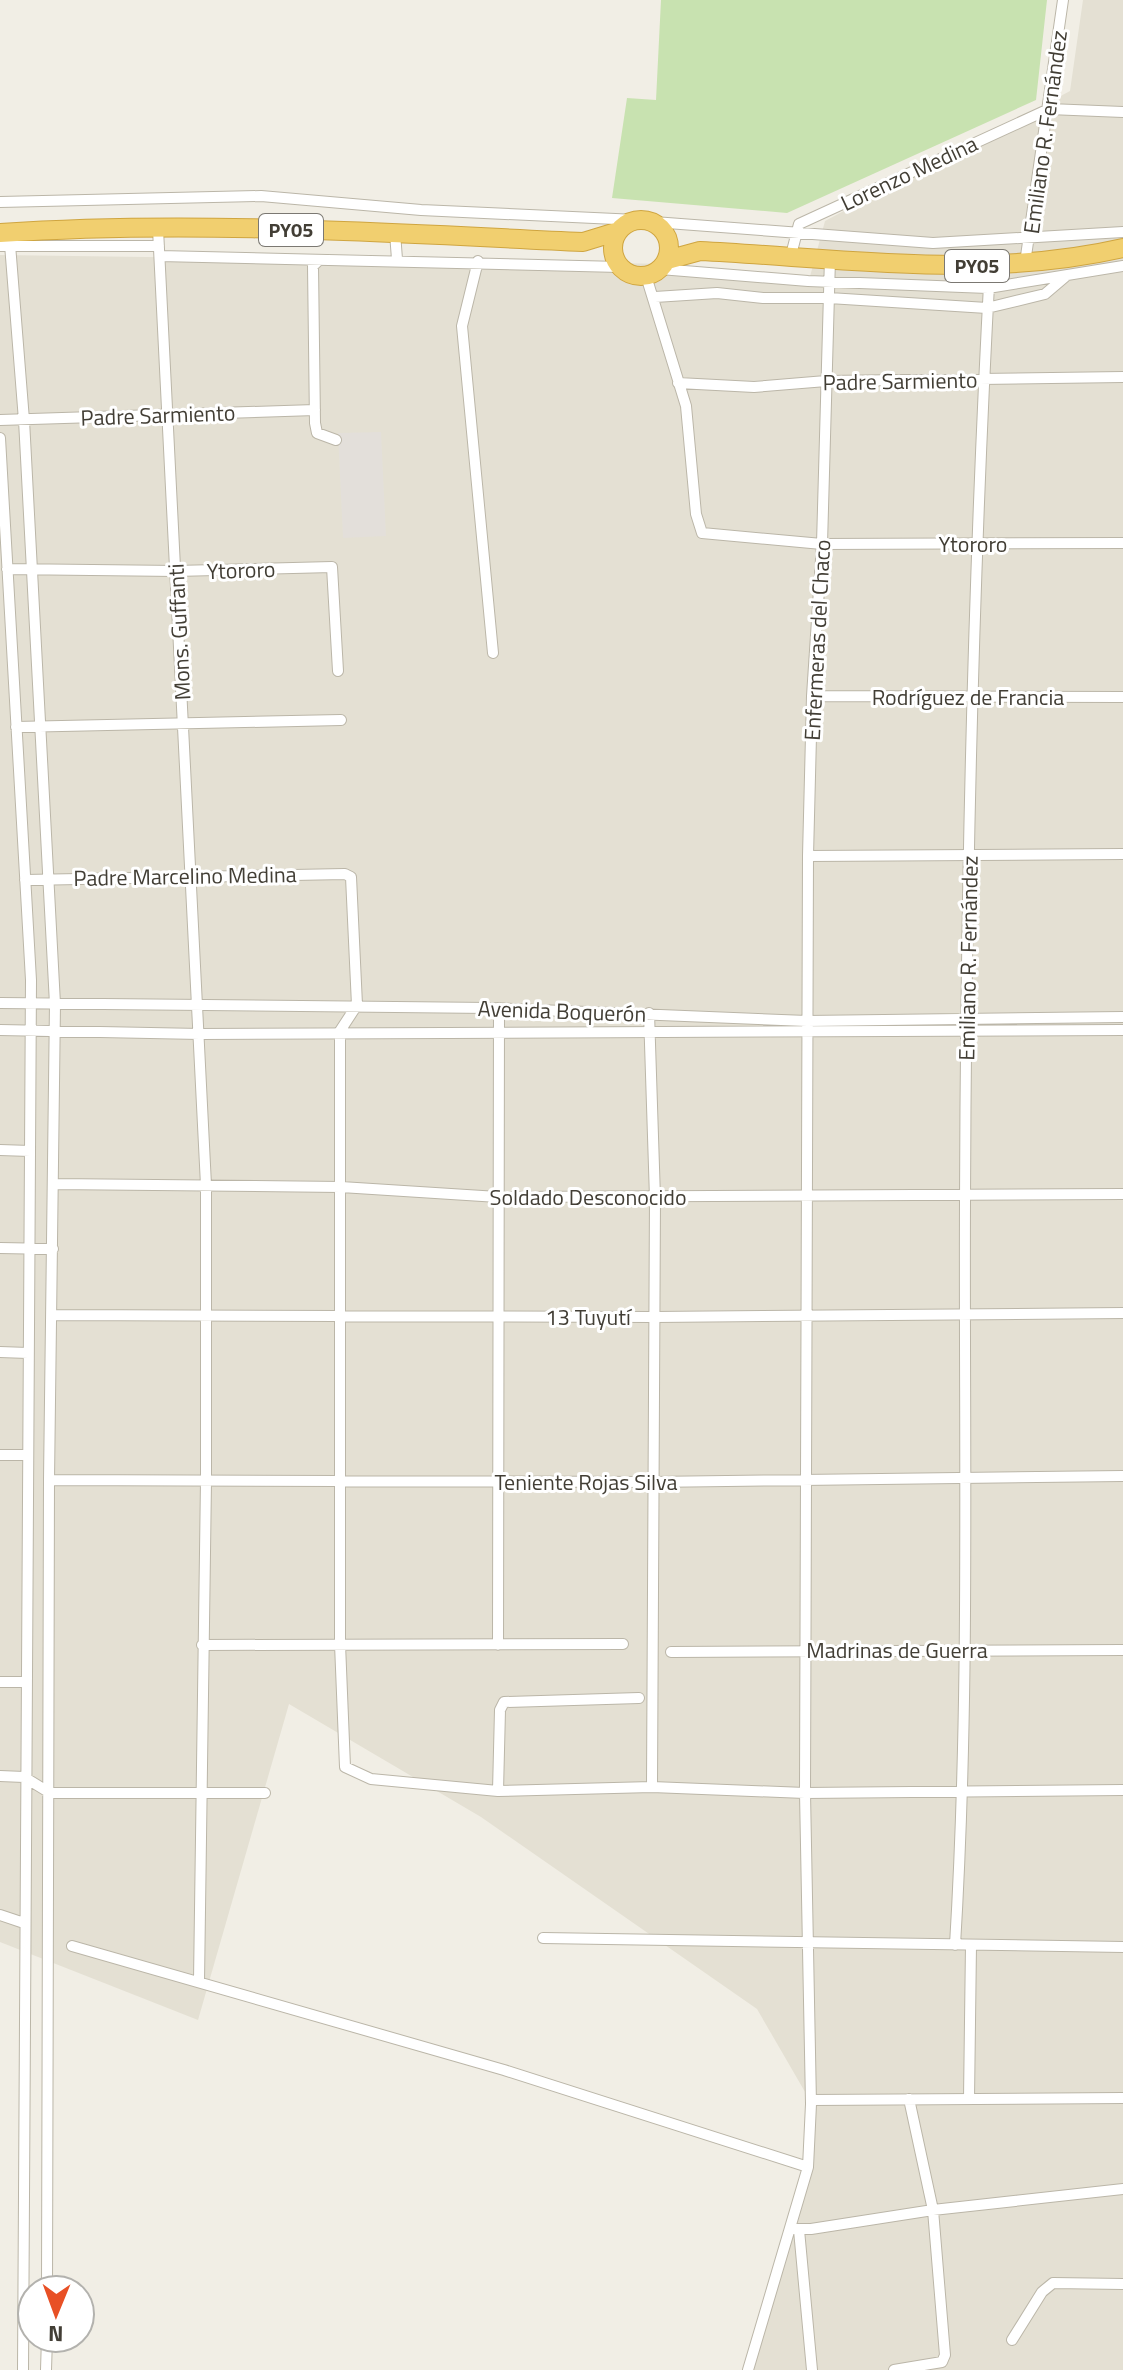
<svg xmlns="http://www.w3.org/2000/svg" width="1123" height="2370" font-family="'Titillium Web',sans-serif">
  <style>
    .residential { fill: #e4e0d3 }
    .industrial { fill: #e3dfda }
    .green { fill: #c8e2b0 }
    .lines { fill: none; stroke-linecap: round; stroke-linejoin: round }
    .street-casing { stroke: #bbb6a8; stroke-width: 12 }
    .highway-casing { stroke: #cfa540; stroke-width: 20 }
    .street { stroke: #fff; stroke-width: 10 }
    .highway { stroke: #f1cf6f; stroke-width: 18 }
    .labels { text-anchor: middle; stroke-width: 6; stroke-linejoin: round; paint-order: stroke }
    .shield { fill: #fff; stroke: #7b7872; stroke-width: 2 }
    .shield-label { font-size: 20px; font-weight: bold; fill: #423e35 }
    .street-label { font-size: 22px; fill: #423e35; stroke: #fff }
  </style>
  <rect width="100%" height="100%" fill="#f1eee5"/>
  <!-- residential -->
  <path class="residential" d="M1083 0H1123V2370H752L803 2188 812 2104 757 2009 481 1817 289 1704 198 2020 0 1942V255L677 264 808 284 825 221 1070 91Z"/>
  <!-- industrial -->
  <path class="industrial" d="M381 432 386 536 343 538 338 433Z"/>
  <!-- green -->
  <path class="green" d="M661 0H1047L1036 100 787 213 612 198 627 98 656 100Z"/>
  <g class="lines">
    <defs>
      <path id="street" d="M0 202 261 196 421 210 637 220
        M654 222 933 243 1123 232
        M158 229 206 1185V1481L199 1981
        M9 232 24 420 55 1004 49 1480 47 2290
        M395 233 397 259
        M0 246H159
        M791 255 799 224 1049 109 1123 112
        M160 256 620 267
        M830 258 822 544 812 696 808 856 805 1793 1123 1790
        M319 260 313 266 315 423 317 433 336 440
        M478 261 462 326 493 653
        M1025 263 1063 0
        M660 269 808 281 988 288 1123 266
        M646 276 686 406 696 514 702 533 822 544 1123 543
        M655 297 717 293 763 298H829L987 308 1045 294 1065 277
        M678 383 754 387 826 381 1123 377
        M0 420 315 410
        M0 438 31 980 23 2370
        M7 569 176 571 332 567 338 671
        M812 696 1123 697
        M16 727 341 720
        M808 856 1123 854
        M25 880 345 874 351 877 357 1005 340 1031V1644L345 1767 371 1779 498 1791 652 1787 805 1793 811 2104 808 2167 748 2370
        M0 1003 489 1008 807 1021 1123 1017
        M649 1013 655 1198 652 1787
        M0 1030 200 1034 1123 1030
        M0 1150 30 1151
        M54 1184 341 1187 498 1197 1123 1194
        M0 1248 53 1249
        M53 1315 655 1317 1123 1313
        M0 1352 28 1353
        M0 1455H27
        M49 1480 652 1482 1123 1476
        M202 1645 623 1644
        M498 1645 499 1008
        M671 1652 1123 1650
        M0 1682H26
        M0 1776 24 1777 50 1793H265
        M498 1791 500 1710 504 1702 639 1698
        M0 1915 21 1922
        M543 1938 1123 1947
        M955 1945C970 1698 964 1450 965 1202 966 890 973 578 990 266
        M72 1946 504 2070 808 2167
        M969 2099 971 1945
        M811 2100 1123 2098
        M791 2229H811L933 2210 1123 2189
        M799 2230 812 2370
        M1012 2340 1042 2292 1053 2283 1123 2284
        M46 2370 47 2338
        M894 2370 942 2362 945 2355 933 2210 909 2099"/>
      <path id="highway" d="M613 248a28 28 0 1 1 56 0a28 28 0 1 1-56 0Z
        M0 233C194 220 389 233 583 242L619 231
        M667 260 700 251C841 258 984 280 1123 248"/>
    </defs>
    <!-- street casing -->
    <use href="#street" class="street-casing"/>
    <!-- highway casing -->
    <use href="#highway" class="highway-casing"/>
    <!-- street -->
    <use href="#street" class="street"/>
    <!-- highway -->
    <use href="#highway" class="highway"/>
  </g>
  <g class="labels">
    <!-- shield labels -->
    <g class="shield">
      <rect x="259" y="214" width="64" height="32" rx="6"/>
      <rect x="945" y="250" width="64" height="32" rx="6"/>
    </g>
    <g class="shield-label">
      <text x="291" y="237">PY05</text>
      <text x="977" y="273">PY05</text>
    </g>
    <!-- street labels -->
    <g class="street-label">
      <text transform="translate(1045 132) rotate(-82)" y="8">Emiliano R. Fernández</text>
      <text transform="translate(909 173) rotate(-25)" y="8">Lorenzo Medina</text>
      <text transform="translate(900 381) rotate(-1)" y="8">Padre Sarmiento</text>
      <text transform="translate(158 415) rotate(-2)" y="8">Padre Sarmiento</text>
      <text x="973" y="552">Ytororo</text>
      <text transform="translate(241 570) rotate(-2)" y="8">Ytororo</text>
      <text transform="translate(179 632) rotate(-93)" y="8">Mons. Guffanti</text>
      <text transform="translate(817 640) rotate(-87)" y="8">Enfermeras del Chaco</text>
      <text x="968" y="705">Rodríguez de Francia</text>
      <text transform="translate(185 876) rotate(-1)" y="8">Padre Marcelino Medina</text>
      <text transform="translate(968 958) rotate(-89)" y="8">Emiliano R. Fernández</text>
      <text transform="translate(562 1011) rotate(2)" y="8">Avenida Boquerón</text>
      <text x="588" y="1205">Soldado Desconocido</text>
      <text x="588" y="1325">13 Tuyutí</text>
      <text x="586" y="1490">Teniente Rojas Silva</text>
      <text x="897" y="1658">Madrinas de Guerra</text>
    </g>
  </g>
  <!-- north arrow -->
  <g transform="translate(56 2314) rotate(181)"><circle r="38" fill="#ffffff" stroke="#b3b2ae" stroke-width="2"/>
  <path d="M0-6L14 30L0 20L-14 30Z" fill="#e85025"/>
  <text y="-12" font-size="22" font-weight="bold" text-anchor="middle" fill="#423e35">N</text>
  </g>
</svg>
